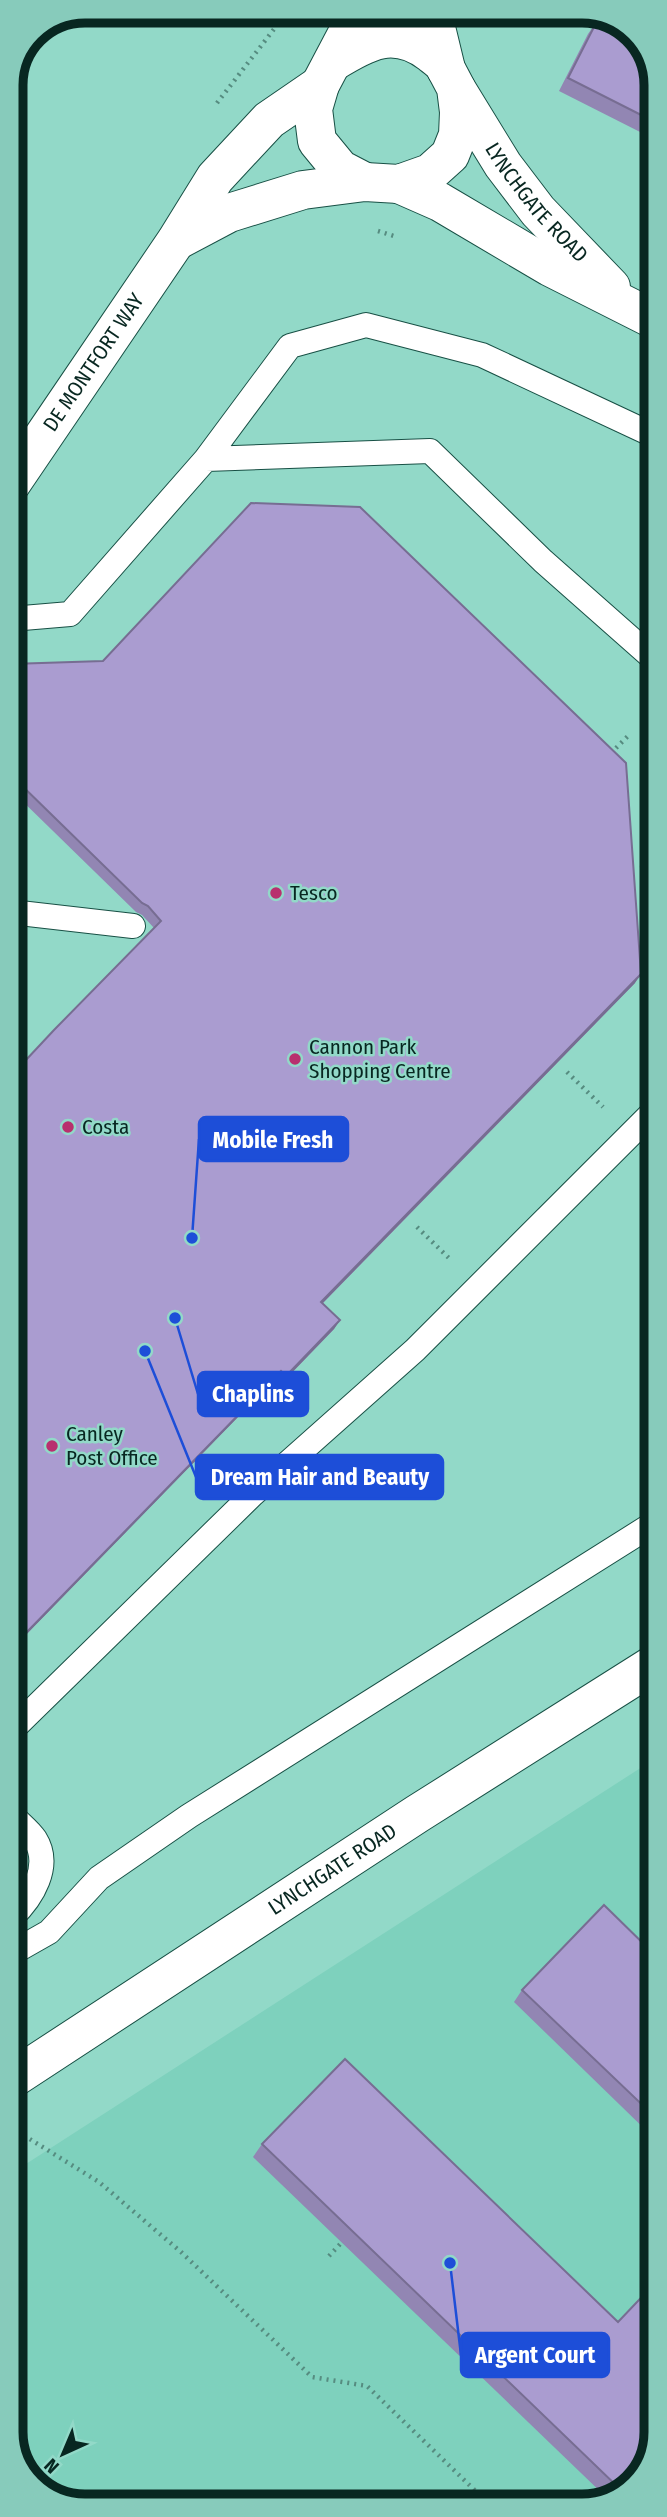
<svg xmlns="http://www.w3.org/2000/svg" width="667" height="2517" font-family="'Fira Sans Condensed',sans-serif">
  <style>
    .built { fill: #7ed1bd }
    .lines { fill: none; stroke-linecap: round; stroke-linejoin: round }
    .lane-casing { stroke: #185045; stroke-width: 26 }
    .street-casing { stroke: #185045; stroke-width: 40 }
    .path { stroke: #568c80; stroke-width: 4.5; stroke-dasharray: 2 5; stroke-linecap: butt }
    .lane { stroke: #fff; stroke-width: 24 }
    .street { stroke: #fff; stroke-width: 38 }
    .wall { fill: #9286b3 }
    .shaded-wall { fill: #776d92 }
    .building { fill: #aa9cd0; stroke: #776d92; stroke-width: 2 }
    .poi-dot { fill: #b8306e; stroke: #92d9c8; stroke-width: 2.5 }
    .labels { text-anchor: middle; stroke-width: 5; stroke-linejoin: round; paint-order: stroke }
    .street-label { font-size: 21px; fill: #082721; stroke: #92d9c8 }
    .poi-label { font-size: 21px; fill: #082721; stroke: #92d9c8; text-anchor: start }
    .rim { fill: none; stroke: #082721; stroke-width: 9 }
    .leader { fill: none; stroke: #1d4ed8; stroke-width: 2.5 }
    .callout-dot { fill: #1d4ed8; stroke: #92d9c8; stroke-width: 2.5 }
    .callout { fill: #1d4ed8; stroke: #1d4ed8; stroke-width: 2.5 }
    .callout-label { font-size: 23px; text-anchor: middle; font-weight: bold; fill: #fff }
  </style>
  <rect width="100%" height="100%" fill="#92d9c8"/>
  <!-- built -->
  <path class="built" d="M656 1758V2432L638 2481 597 2505 76 2506 36 2488 12 2447V2173Z"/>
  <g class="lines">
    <defs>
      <path id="lane" d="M206 459 290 346 366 325 482 355 655 436
        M11 619 70 614 206 459 430 451 543 561 655 660
        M11 912 133 926
        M12 1730 253 1494 415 1350 656 1109
        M12 1815C19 1823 29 1830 35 1839 52 1866 32 1898 12 1917
        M12 1953 49 1932 99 1878 189 1816 656 1522"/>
      <g id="street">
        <path d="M359 11 320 85 313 109 317 141 340 169 365 182"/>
        <path d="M333 62C367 41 394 26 430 53 436 58 443 62 446 69"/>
        <path id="s1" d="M457 90 503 165 538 211 611 287"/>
        <path d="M399 184 440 202 550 267 655 320"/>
        <path d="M178 240 229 213 303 190 365 182 399 184 430 173 450 155 458 135 459 112 456 88 446 69 432 11"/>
        <path id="s2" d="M11 484 176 241 215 178 269 120 320 85"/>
        <path id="s3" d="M12 2079 417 1814 656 1663"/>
      </g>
    </defs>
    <!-- lane casing -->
    <use href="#lane" class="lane-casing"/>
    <!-- street casing -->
    <use href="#street" class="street-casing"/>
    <!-- path -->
    <path class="path" d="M217 103 288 11
      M378 231 397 237
      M616 748 630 734
      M640 868 651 867 642 746
      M567 1072 603 1107
      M417 1227 452 1261
      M12 1659 14 1657 22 1664
      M12 2128 99 2182 181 2252 312 2377 367 2386 490 2505
      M329 2256 343 2241"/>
    <!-- lane -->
    <use href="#lane" class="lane"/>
    <!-- street -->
    <use href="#street" class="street"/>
  </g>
  <!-- wall -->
  <path class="wall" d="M559 11H591L597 14 588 26Z
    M597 21 655 70V160L640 152 648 136 559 91 588 34Z
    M11 664 635 983 323 1303 340 1320 334 1329 280 1385 274 1380 16 1645 11 1641V1076L154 928 142 915 136 912 11 790Z
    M656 1956V2140L514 2002 522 1990Z
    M262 2144 618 2322 638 2481 608 2499 253 2157Z"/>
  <!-- shaded-wall -->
  <path class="shaded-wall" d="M25 198 11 217V214Z
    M641 974 635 983 315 1311 321 1302Z
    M340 1320 334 1329 280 1385 286 1376Z
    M281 1371 274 1380 16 1645 22 1637Z"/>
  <!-- building -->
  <path class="building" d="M597 21 639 42 655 70V122L568 78Z
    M45 27 21 59 33 32Z
    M655 127V143L649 140Z
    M11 186 25 198 11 214Z
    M251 503 360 507 626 763 641 974 321 1302 340 1320 286 1376 281 1371 22 1637 11 1626V1076L54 1030 161 921 148 906 142 903 11 775V664L103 661Z
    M604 1905 656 1956V2118L522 1990Z
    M345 2059 618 2322 656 2282V2432L638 2481 622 2491 262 2144Z"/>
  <!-- markers -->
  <g class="poi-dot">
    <circle cx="276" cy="893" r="7"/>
    <circle cx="295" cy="1059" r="7"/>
    <circle cx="68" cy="1127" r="7"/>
    <circle cx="52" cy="1446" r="7"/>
  </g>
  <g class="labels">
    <!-- street labels -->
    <g class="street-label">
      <text dy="7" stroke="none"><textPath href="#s1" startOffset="138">LYNCHGATE ROAD</textPath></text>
      <text dy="7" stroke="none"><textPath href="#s2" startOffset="147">DE MONTFORT WAY</textPath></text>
      <text dy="7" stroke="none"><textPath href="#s3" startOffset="383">LYNCHGATE ROAD</textPath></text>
    </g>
    <!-- poi labels -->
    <g class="poi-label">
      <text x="290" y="900">Tesco</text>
      <text x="309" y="1054">Cannon Park<tspan x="309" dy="24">Shopping Centre</tspan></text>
      <text x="82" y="1134">Costa</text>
      <text x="66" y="1441">Canley<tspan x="66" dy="24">Post Office</tspan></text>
    </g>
  </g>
  <!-- crop -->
  <path d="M0 0H667V2517H0ZM85 23H582A62 62 0 0 1 644 85V2432A62 62 0 0 1 582 2494H85A62 62 0 0 1 23 2432V85A62 62 0 0 1 85 23Z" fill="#87cbbb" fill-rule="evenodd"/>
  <path class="rim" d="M85 23H582A62 62 0 0 1 644 85V2432A62 62 0 0 1 582 2494H85A62 62 0 0 1 23 2432V85A62 62 0 0 1 85 23Z"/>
  <!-- callouts -->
  <path class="leader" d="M192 1238L199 1139M175 1318L198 1394M145 1351L196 1477M450 2263L461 2355"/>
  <g class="callout-dot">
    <circle cx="192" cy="1238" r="7"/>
    <circle cx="175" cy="1318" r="7"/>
    <circle cx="145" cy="1351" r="7"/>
    <circle cx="450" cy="2263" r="7"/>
  </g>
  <g class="callout">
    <rect x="199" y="1117" width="149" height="44" rx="7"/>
    <rect x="198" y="1372" width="110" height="44" rx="7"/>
    <rect x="196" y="1455" width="247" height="44" rx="7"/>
    <rect x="461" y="2333" width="148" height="44" rx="7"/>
  </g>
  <g class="callout-label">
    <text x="273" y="1148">Mobile Fresh</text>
    <text x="253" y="1402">Chaplins</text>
    <text x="320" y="1485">Dream Hair and Beauty</text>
    <text x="535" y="2363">Argent Court</text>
  </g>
  <!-- north arrow -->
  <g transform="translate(63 2454) rotate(224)" stroke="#92d9c8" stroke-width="5" paint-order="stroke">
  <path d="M0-5L12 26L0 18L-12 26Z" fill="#082721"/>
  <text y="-10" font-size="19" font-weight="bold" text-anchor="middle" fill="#082721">N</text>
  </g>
</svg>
